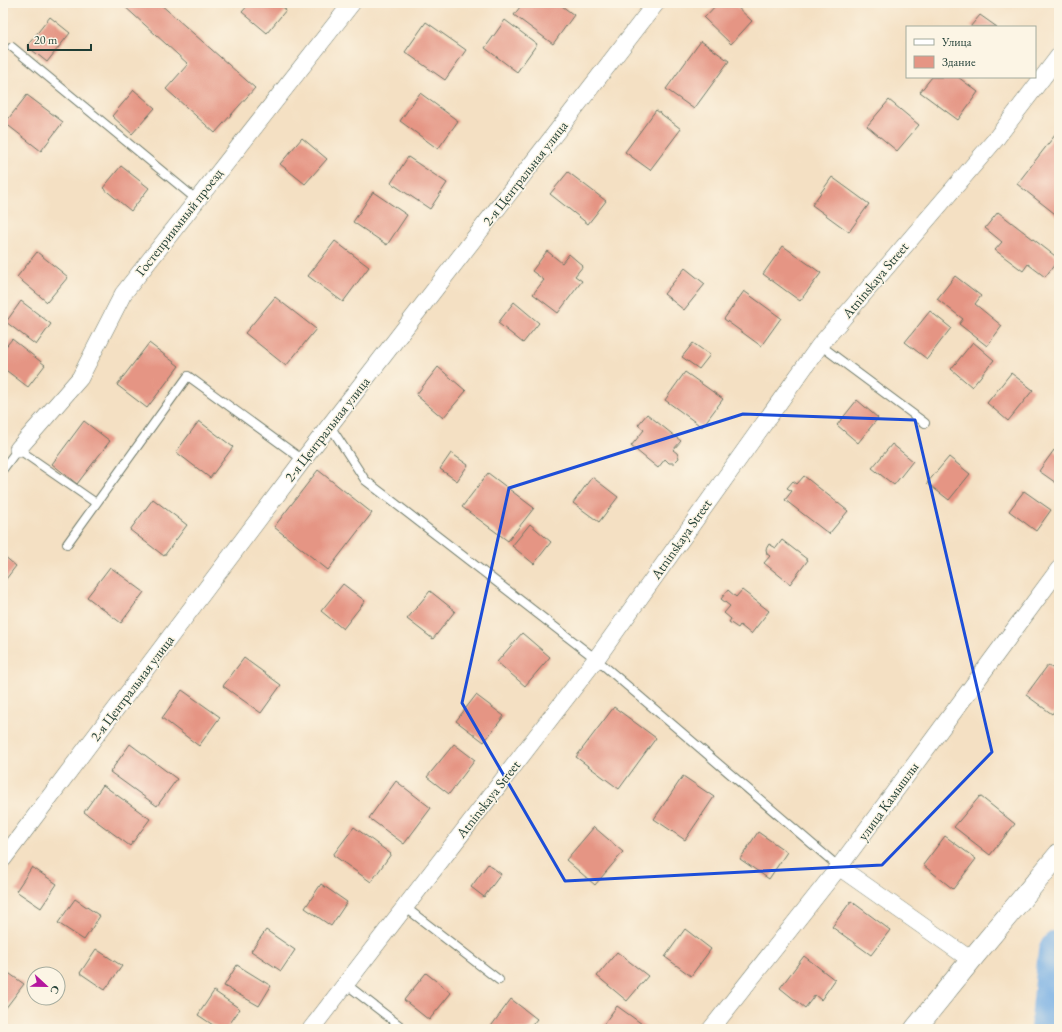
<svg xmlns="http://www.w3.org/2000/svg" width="1062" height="1032" font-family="'EB Garamond',serif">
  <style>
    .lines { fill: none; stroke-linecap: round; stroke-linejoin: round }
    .river { stroke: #75aee5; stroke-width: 38 }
    .building { fill: #e59584 }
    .service-casing { stroke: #6a7666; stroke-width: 10 }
    .minor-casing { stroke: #6a7666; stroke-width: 18 }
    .tertiary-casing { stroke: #6a7666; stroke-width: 22 }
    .service { stroke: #fff; stroke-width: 8 }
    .minor { stroke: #fff; stroke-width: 17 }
    .tertiary { stroke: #fff; stroke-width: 21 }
    .marked { fill: none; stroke: #1d4ed8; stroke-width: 3; stroke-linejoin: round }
    .labels { text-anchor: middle; stroke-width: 3; stroke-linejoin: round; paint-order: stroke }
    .street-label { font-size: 14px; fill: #1f3d34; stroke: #fcf5e5 }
  </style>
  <rect width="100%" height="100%" fill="#fcf5e5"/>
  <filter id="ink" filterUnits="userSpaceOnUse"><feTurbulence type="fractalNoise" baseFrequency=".025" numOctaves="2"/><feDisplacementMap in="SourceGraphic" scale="8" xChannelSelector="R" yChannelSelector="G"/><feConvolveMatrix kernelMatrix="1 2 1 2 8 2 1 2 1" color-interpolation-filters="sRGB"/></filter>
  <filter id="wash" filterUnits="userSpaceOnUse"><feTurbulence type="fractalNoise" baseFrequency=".012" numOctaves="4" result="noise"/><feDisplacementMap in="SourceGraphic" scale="16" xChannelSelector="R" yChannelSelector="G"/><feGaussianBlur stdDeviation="0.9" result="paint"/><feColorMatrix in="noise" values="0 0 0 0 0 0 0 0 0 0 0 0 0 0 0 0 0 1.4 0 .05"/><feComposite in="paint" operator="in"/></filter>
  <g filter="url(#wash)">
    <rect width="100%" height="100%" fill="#f4e0c3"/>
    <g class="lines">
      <!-- river -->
      <path class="river" d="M1049 1029 1057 952 1059 949"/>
    </g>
    <g id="blocks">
      <!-- building -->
      <path class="building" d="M124 3H159L255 88 215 133 166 89 188 64 123 5Z
        M250 3H278L286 10 267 33 242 12Z
        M523 3H558L574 15 553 44 514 15Z
        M718 3H733L752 21 731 44 704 18Z
        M980 15 997 27H970Z
        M50 17 70 33 47 62 27 46Z
        M505 20 537 44 517 72 485 48Z
        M426 22 466 50 445 80 405 52Z
        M701 41 729 61 694 109 666 89Z
        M932 77H958L978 92 958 120 920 92Z
        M134 90 155 108 132 134 112 116Z
        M420 93 458 121 438 149 400 121Z
        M27 95 63 122 41 151 5 123Z
        M889 100 919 125 897 151 867 126Z
        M656 110 681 129 650 170 625 152Z
        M1059 130V217L1017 184Z
        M302 138 327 159 305 184 280 164Z
        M408 157 447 183 430 209 391 183Z
        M121 166 149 188 131 211 103 188Z
        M568 172 606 201 588 224 550 194Z
        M832 177 869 204 849 232 812 205Z
        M373 192 407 215 387 245 353 222Z
        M998 212 1059 259 1045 277 1028 264 1023 271 995 250 1002 242 985 228Z
        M335 241 369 267 343 302 308 276Z
        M783 246 821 273 800 301 763 274Z
        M547 251 562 263 569 254 583 266 575 276 582 281 558 313 533 294 544 280 532 271Z
        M37 252 68 277 47 302 17 277Z
        M685 268 705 284 684 310 664 294Z
        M955 276 981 296 975 304 1002 326 987 346 959 324 963 319 937 299Z
        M744 291 781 318 761 346 724 319Z
        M275 297 316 329 286 366 245 333Z
        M21 301 51 324 36 345 6 322Z
        M514 302 539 323 523 343 498 323Z
        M930 311 951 328 927 359 905 342Z
        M12 339 45 365 28 387 3 368V350Z
        M973 342 994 360 972 387 951 369Z
        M149 343 179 366 147 408 117 385Z
        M693 343 710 355 699 369 682 357Z
        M438 367 466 391 443 418 416 395Z
        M685 372 723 399 702 427 665 400Z
        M1011 373 1033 390 1008 421 987 403Z
        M857 400 878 418 858 443 837 425Z
        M647 414 681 441 673 450 677 453 679 458 674 463H669L665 459 658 468 631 446 644 430 638 425Z
        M84 421 110 441 77 484 52 464Z
        M199 421 233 447 210 478 176 452Z
        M892 444 913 461 894 485 872 468Z
        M1054 450 1059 454V485L1039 471Z
        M451 453 468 465 457 481 440 469Z
        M949 457 970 474 949 500 927 483Z
        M318 470 372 513 328 570 274 527Z
        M488 473 534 508 508 541 462 507Z
        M804 476 848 511 829 534 785 500 792 491 787 488 793 481 797 484Z
        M592 477 618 497 599 522 573 503Z
        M1024 491 1051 510 1036 531 1009 511Z
        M153 499 187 525 164 556 130 530Z
        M530 524 551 542 534 564 512 546Z
        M782 540 808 560 790 584 764 563 770 556 767 554 766 549 769 544 776 548Z
        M3 555 16 566 3 583Z
        M110 567 144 592 121 623 87 597Z
        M343 584 365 601 343 629 321 611Z
        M728 590 736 597 742 590 769 611 751 634 740 625 738 628 729 622 731 619 724 613 730 606 721 599Z
        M430 591 455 611 433 639 407 619Z
        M522 633 550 657 525 686 497 662Z
        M244 658 281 685 261 713 223 686Z
        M1048 665 1059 673V705L1052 714 1026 695Z
        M182 690 220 717 199 746 162 718Z
        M476 695 504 716 484 742 456 721Z
        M614 707 656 738 619 789 576 757Z
        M130 744 177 779 157 806 110 772Z
        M454 744 475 760 449 794 427 777Z
        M683 776 714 797 685 840 654 819Z
        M396 781 431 808 404 844 369 818Z
        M103 785 150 819 130 846 84 812Z
        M980 796 1015 824 990 855 954 827Z
        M354 827 391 854 371 882 333 855Z
        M594 827 623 852 595 885 566 860Z
        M758 832 787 852 769 879 740 859Z
        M945 836 976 859 953 889 923 865Z
        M488 864 501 874 484 897 471 887Z
        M32 867 57 884 41 908 16 891Z
        M321 884 347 902 331 926 305 908Z
        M75 899 100 916 84 940 58 923Z
        M851 901 890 930 871 955 832 927Z
        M685 929 711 949 691 976 665 957Z
        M266 930 295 950 281 971 251 951Z
        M96 949 122 966 105 990 80 973Z
        M617 952 648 976 627 1001 597 976Z
        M804 956 835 980 821 1000 815 995 805 1008 780 988Z
        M237 965 271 986 259 1006 224 986Z
        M3 969 24 984 5 1009 3 1007Z
        M426 973 451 993 429 1020 404 1000Z
        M214 991 240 1009 226 1029H219L198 1015Z
        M511 999 537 1019 529 1029H489Z
        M617 1006 649 1029H600Z"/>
    </g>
  </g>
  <g filter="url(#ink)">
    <use href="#blocks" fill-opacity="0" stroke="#6a7666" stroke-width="1"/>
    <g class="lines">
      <defs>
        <path id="service" d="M12 47 197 200
          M820 345 925 423
          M330 426 365 480 596 659 839 867
          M3 469 18 449 96 503
          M67 544 188 376 303 460
          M405 907 499 980
          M346 984 404 1029"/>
        <path id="minor" d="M18 449 80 378 123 294 352 3
          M3 859 303 460 656 3
          M839 867 971 960
          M311 1029 596 659 820 345 995 140 1059 56
          M711 1029 839 867 1059 569"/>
        <path id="tertiary" d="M915 1029 971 960 1059 854"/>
      </defs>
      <!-- service casing -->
      <use href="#service" class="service-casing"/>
      <!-- minor casing -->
      <use href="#minor" class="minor-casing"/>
      <!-- tertiary casing -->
      <use href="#tertiary" class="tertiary-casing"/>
      <!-- service -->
      <use href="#service" class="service"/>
      <!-- minor -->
      <use href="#minor" class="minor"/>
      <!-- tertiary -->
      <use href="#tertiary" class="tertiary"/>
    </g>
  </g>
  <!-- marked area -->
  <path class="marked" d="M743 414 915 420 992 752 882 865 565 881 462 703 509 488Z"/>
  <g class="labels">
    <!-- street labels -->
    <g class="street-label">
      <text transform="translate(525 173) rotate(-52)" y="5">2-я Центральная улица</text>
      <text transform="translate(179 222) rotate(-52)" y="5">Гостеприимный проезд</text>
      <text transform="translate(875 280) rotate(-50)" y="5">Atninskaya Street</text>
      <text transform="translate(327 429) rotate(-52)" y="5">2-я Центральная улица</text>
      <text transform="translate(681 539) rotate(-55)" y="5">Atninskaya Street</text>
      <text transform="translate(132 688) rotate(-53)" y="5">2-я Центральная улица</text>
      <text transform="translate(488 799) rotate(-52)" y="5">Atninskaya Street</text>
      <text transform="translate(888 801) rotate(-54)" y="5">улица Камышлы</text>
    </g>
  </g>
  <!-- margin -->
  <rect width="1062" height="1032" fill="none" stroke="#fcf5e5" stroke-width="16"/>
  <!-- legend -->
  <rect x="906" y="26" width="130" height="52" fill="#fcf5e5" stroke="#a4ab9e"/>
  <rect x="914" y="39" width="20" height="6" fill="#ffffff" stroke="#a4ab9e"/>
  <text x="942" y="46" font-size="12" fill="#1f3d34">Улица</text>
  <rect x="914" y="56" width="20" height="12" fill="#e59584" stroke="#a4ab9e"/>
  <text x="942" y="66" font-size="12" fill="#1f3d34">Здание</text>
  <!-- north arrow -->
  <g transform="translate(46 986) rotate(112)"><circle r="19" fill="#fcf5e5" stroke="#a4ab9e"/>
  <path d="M0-3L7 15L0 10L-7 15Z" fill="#b5179e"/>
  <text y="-6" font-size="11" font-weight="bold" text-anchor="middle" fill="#1f3d34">С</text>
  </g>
  <!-- scale -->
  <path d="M28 44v6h63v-6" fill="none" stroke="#1f3d34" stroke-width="2"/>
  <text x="34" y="44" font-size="12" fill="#1f3d34" stroke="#fcf5e5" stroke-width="3" paint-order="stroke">20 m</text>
</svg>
